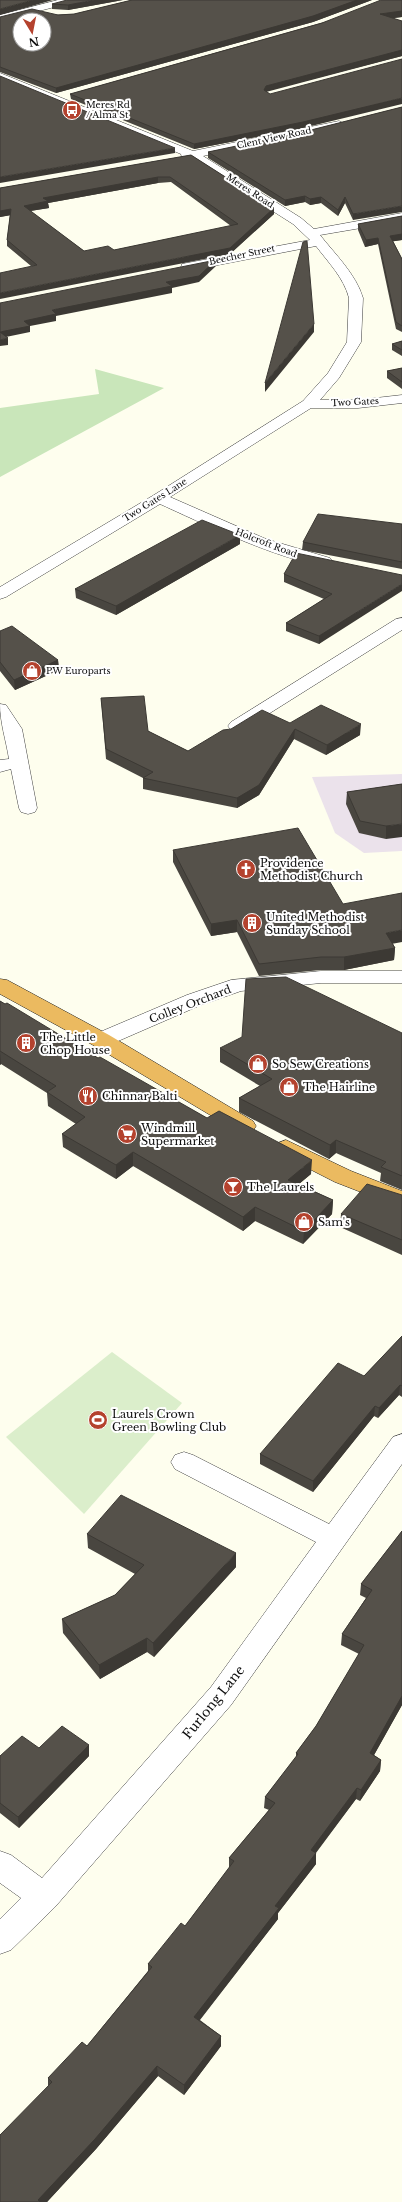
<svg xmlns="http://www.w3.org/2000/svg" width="402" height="2202" font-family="'Libre Baskerville',serif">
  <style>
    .industrial { fill: #ebe2eb }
    .green { fill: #c9e6ba }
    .pitch { fill: #dbeecb }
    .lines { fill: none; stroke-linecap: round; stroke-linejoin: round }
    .minor-casing { stroke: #404040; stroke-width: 1 }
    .highway-casing { stroke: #1e1e1e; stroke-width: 1 }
    .minor { fill: #fff; fill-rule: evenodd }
    .highway { fill: #ebba60; fill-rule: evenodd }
    .wall { fill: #494640; fill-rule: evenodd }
    .shaded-wall { fill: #3c3934 }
    .building { fill: #55514a; stroke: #3c3934; fill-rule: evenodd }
    .labels { text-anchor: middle; stroke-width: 4; stroke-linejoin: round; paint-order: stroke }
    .far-poi-label { font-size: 9px; fill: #0d0d0d; stroke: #fff; text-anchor: start }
    .far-street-label { font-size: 9px; fill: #0d0d0d; stroke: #fff }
    .poi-label { font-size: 11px; fill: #0d0d0d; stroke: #fff; text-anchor: start }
    .street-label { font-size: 11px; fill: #0d0d0d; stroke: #fff }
    .near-street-label { font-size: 13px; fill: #0d0d0d; stroke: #fff }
  </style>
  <rect width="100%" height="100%" fill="#fefeee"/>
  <!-- industrial -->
  <path class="industrial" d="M402 774V851L364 853 335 833 312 777Z"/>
  <!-- green -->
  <path class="green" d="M95 369 164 388 0 477V408L99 394Z"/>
  <!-- pitch -->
  <path class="pitch" d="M112 1352 182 1403 84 1514 6 1437Z"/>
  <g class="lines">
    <defs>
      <path id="minor" d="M58 0H75L74 2 0 21V15Z
        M0 73 193 151 339 121 345 124 339 127 203 156 301 218 314 229 402 213V221L320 235C334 253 356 274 363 298L361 342 339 378 320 400H358L402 395V403L358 408H311L170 497 266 539 330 558 332 561 330 564C301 571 191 518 160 504L6 597 0 599V587L154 495 303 401 328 373 347 342 349 298C344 278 328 262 316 246L187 271 182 270 181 267 182 264 187 263 310 240 293 224 191 159 182 158 181 154 0 80Z
        M402 618V630L243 730 237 731 231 730 228 726 231 722 396 619Z
        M0 704 6 705 22 729 37 808 35 812 28 814 21 812 19 808 11 769 0 772V760L9 759C6 740 0 723 0 704Z
        M321 971H402V983H321L241 991 201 1005 109 1045 101 1047 93 1045 90 1040 93 1035 187 995 231 980Z
        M402 1434V1464L231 1705 55 1907 11 1950 0 1954V1919L21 1898 0 1883V1851L11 1855 42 1878 211 1687 316 1542 175 1469 171 1462 175 1455 184 1452 193 1455 329 1524 393 1437Z"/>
      <path id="highway" d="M0 979 7 980 109 1035 253 1121 256 1126 253 1131 245 1133 237 1131 93 1045 0 994Z
        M286 1140 351 1171 402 1191V1208L335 1182 278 1153 275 1148 278 1143Z"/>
    </defs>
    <!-- minor casing -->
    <use href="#minor" class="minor-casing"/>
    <!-- highway casing -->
    <use href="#highway" class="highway-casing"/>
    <!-- minor -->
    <use href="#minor" class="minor"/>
    <!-- highway -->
    <use href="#highway" class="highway"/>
  </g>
  <!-- wall -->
  <path class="wall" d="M123 0 68 10 52 9V4Z
    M132 0H372L313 22 56 93 0 72V17L74 14Z
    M402 0V17L392 18 402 21V56L266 91 303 128 194 149 71 99 70 94Z
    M402 107 353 220 345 203 338 216 321 203 310 205 305 202 285 206 208 158V152L303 132Z
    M191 155 274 208V214L230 254 31 266 7 246V240L10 215 0 217V188ZM171 182 231 226 114 250 84 251 30 211 49 208 48 203 158 183Z
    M402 216V240L393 241 402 259V332L396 329 378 244 365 247 358 230V224Z
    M402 341V356L392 350V344Z
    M402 368V389L387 378V371Z
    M402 524V569L302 550 303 542Z
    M240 544 116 615 76 598 75 589Z
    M284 574 402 575 319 644 286 631V623L324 599 284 582Z
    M0 631 58 660 59 670 15 690 0 671Z
    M101 698 148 731 188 751 290 723 360 735 326 755 294 739 259 795 237 808 143 789V778L106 759Z
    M402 784 386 839 359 833 346 804 347 792Z
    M173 850 343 904 393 944 395 948 394 960 344 970H321L259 976 237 932 211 936 173 862Z
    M0 1001 98 1058 207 1118 311 1174 299 1184 333 1200 332 1214 303 1244 255 1221 243 1231 133 1166 116 1179 63 1147 62 1134 76 1124 48 1106 47 1093 1 1064 0 1065Z
    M402 1033V1190L380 1181 381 1173 336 1153 329 1159 239 1112V1098L260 1086 220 1062V1048Z
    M402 1195V1255L340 1227 341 1214Z
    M402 1336V1397L399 1395 378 1418 374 1416 313 1492 260 1464V1454L364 1376Z
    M402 1531V1705L374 1755 381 1760 380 1771 360 1801 356 1799 316 1853V1864L278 1913V1919L200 2020 221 2036V2046L184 2095 158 2076 96 2149 47 2202H0L48 2086V2078L87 2046 148 1971V1964L185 1926 229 1868V1858L269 1810 264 1808 265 1797 296 1757V1753L316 1726 359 1654 341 1645 342 1634 366 1598 360 1595 361 1584Z
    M87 1534 236 1567 154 1657 147 1652 100 1679 63 1633 62 1619 115 1595 135 1574 88 1548Z
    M39 1748 89 1756 19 1828 0 1813V1756Z"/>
  <!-- shaded-wall -->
  <path class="shaded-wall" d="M33 0H53L0 15V9Z
    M94 0H123L68 10V5Z
    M357 0H372L313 22 56 93V88Z
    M402 11V17L379 20 380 14Z
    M402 50V56L266 92 264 90 266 86Z
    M402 98V104L303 128 194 149V144Z
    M175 148V153L0 183V177Z
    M158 177V183L48 203 49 208 24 212V206L43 198Z
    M305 196V202L285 206V200Z
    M321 197V203L310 205V199Z
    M345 197V203L338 216V210Z
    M402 206V212L353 220V214Z
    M274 208V214L230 254 0 299V293L230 248Z
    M11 209 12 215 0 217V211Z
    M402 234V240L389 242 390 236Z
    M378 238V244L365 247 366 240Z
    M216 260V266L199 282 172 288V293L56 316V321L30 326V332L1 338 0 332 24 321 52 310 166 282Z
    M314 324V332L265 392V383Z
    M8 338V345L0 346V340Z
    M240 535V544L116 615V606Z
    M402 584V591L319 644V636Z
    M58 660 59 670 15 690 14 680Z
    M361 724 360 735 326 755 327 745Z
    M295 729 294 739 259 795 237 808V798Z
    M402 824V837L386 839V826Z
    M237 920V932L211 936V924Z
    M402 930V942L386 945V933Z
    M395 948 394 960 344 970V957Z
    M0 1051 1 1064 0 1065Z
    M336 1140V1153L329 1159 330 1145Z
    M133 1152V1166L116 1179V1165Z
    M312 1160 311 1174 288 1193V1180Z
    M333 1200 332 1214 303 1244 304 1231Z
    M255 1207V1221L243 1231V1217Z
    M400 1385 399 1395 378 1418 379 1408Z
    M375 1406 374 1416 313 1492V1481Z
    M236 1553V1567L154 1657 153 1643Z
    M147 1638V1652L100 1679 99 1665Z
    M402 1696V1705L369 1764 370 1753Z
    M89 1745V1756L19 1828 18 1817Z
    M381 1760 380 1771 360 1801 361 1790Z
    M357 1788 356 1799 310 1860 311 1850Z
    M316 1853V1864L278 1913V1919L194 2027V2017L275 1906Z
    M221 2036V2046L184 2095V2085Z
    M157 2066 158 2076 96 2149 47 2202H38V2200Z"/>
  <!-- building -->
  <path class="building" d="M0 0H33L0 9Z
    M67 0H94L68 5 52 4Z
    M132 0H357L313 16 56 88 0 67V17L32 9 58 15 74 14ZM20 20H44V44H20Z
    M381 0H402V11L380 14 402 21V50L266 86 264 90 270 94 402 59V98L303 122 194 144 70 94 322 23Z
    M0 76 175 148 0 177Z
    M402 107V206L353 214 345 197 338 210 321 197 310 199 305 196 285 200 208 152 303 132Z
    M191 155 274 208 230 248 0 293V273L37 265 7 240 11 209 0 211V188ZM158 177H170L238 224 114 250 108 246 84 251 24 206 48 201 43 198Z
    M402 216V234L390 236 402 259V326L396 322 378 238 366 240 358 224Z
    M307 241 314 324 265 383 303 242Z
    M216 260 199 276 166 282 172 286 52 310 56 314 24 321 30 326 0 332 8 338 0 340V303Z
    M402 341V350L392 344Z
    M402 368V382L387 371Z
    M318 514 402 524V562L303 542Z
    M202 520 240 535 116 606 75 589Z
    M296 553 402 575V584L319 636 286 623 332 594 284 574Z
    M12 626 58 660 14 680 0 662V631Z
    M144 696 148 731 188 751 223 730 231 729 262 710 290 723 321 705 361 724 327 745 295 729 259 785 237 798 143 778 153 772 106 749 101 698Z
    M402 784V824L386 826 360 821 347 792Z
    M298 828 343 904 402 893V930L386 933 395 948 344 957H321L259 964 237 920 211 924 173 850Z
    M286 977 402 1033V1176L381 1167 386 1162 336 1140 330 1145 239 1098 272 1079 220 1048 242 1037 246 979Z
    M0 1001 5 1004 7 1003 98 1058 100 1057 207 1118 219 1111 312 1160 288 1180 333 1200 304 1231 255 1207 243 1217 133 1152 116 1165 62 1134 85 1117 47 1092 56 1086 0 1051Z
    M367 1184 402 1195V1240L341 1214Z
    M402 1336V1386L400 1385 379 1408 375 1406 313 1481 260 1454 338 1363 364 1376Z
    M121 1495 236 1553 153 1643 147 1638 99 1665 62 1619 115 1595 144 1565 87 1534Z
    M402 1531V1696L370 1753 381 1760 361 1790 357 1788 311 1850 316 1853 275 1906 279 1908 194 2017 221 2036 184 2085 157 2066 95 2139 38 2200 40 2202H0V2135L52 2082 48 2078 82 2042 87 2046 152 1967 148 1964 181 1923 185 1926 234 1861 229 1858 275 1803 265 1797 298 1754 296 1753 316 1726 364 1645 342 1634 372 1590 361 1584Z
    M62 1726 89 1745 18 1817 0 1803V1756L22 1736 39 1748Z"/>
  <!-- icons -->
  <defs>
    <symbol id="bus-disc" viewBox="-11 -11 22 22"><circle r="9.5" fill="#b4422e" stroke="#fff"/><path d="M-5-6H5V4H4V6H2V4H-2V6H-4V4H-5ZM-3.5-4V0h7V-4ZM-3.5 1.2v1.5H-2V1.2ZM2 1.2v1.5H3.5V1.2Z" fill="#fff"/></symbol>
    <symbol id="shop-disc" viewBox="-11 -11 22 22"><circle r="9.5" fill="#b4422e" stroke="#fff"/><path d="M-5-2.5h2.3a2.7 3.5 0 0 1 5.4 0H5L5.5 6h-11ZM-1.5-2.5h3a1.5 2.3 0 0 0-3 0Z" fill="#fff"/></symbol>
    <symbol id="church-disc" viewBox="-11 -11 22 22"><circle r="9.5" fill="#b4422e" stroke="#fff"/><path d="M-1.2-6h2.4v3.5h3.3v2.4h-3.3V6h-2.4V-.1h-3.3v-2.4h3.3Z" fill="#fff"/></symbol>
    <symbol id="building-disc" viewBox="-11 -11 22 22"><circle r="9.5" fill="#b4422e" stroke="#fff"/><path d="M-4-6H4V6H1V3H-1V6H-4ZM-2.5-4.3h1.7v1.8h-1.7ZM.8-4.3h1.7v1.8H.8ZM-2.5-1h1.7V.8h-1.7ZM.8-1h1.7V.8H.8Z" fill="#fff"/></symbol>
    <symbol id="restaurant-disc" viewBox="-11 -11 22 22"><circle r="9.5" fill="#b4422e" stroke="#fff"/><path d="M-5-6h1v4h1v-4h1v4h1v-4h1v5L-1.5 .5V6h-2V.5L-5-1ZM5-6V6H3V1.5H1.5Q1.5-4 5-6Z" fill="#fff"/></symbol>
    <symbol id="supermarket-disc" viewBox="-11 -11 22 22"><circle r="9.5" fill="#b4422e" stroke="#fff"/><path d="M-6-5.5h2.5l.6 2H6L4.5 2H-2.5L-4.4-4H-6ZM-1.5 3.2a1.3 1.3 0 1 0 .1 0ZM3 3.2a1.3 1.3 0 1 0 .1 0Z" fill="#fff"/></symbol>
    <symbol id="bar-disc" viewBox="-11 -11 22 22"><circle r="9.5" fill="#b4422e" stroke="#fff"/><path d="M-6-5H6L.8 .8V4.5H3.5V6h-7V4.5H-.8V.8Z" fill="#fff"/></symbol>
    <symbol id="stadium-disc" viewBox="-11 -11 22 22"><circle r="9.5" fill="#b4422e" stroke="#fff"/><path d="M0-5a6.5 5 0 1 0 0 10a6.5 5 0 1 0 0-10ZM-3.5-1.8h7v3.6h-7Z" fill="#fff"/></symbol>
  </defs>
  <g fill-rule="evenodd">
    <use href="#bus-disc" x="61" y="99" width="22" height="22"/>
    <use href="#shop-disc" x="21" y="660" width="22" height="22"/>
    <use href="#church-disc" x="235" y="858" width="22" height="22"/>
    <use href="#building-disc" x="241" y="912" width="22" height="22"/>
    <use href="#building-disc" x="15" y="1032" width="22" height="22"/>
    <use href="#shop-disc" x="247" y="1053" width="22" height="22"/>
    <use href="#shop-disc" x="278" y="1076" width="22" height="22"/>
    <use href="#restaurant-disc" x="77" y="1085" width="22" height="22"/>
    <use href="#supermarket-disc" x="116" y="1123" width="22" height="22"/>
    <use href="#bar-disc" x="222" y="1176" width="22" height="22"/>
    <use href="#shop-disc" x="293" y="1211" width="22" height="22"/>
    <use href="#stadium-disc" x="87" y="1409" width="22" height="22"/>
  </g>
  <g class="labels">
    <!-- far-poi labels -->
    <g class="far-poi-label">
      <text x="86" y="108">Meres Rd<tspan x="86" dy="10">/ Alma St</tspan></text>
      <text x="46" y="674">PW Europarts</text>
    </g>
    <!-- far-street labels -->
    <g class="far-street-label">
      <text transform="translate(274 138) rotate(-12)" y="3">Clent View Road</text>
      <text transform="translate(250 191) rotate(33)" y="3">Meres Road</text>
      <text transform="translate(242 255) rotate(-12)" y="3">Beecher Street</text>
      <text transform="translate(355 402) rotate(-3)" y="3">Two Gates</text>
      <text transform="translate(155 500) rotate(-32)" y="3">Two Gates Lane</text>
      <text transform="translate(266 543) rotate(21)" y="3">Holcroft Road</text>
    </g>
    <!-- poi labels -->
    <g class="poi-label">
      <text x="260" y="867">Providence<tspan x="260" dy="13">Methodist Church</tspan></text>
      <text x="266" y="921">United Methodist<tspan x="266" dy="13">Sunday School</tspan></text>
      <text x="40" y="1041">The Little<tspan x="40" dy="13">Chop House</tspan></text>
      <text x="272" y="1068">So Sew Creations</text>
      <text x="303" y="1091">The Hairline</text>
      <text x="102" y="1100">Chinnar Balti</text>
      <text x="141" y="1132">Windmill<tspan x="141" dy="13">Supermarket</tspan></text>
      <text x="247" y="1191">The Laurels</text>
      <text x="318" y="1226">Sam's</text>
      <text x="112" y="1418">Laurels Crown<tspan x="112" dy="13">Green Bowling Club</tspan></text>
    </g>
    <!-- street labels -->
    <g class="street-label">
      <text transform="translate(190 1004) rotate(-21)" y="4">Colley Orchard</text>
    </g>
    <!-- near-street labels -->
    <g class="near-street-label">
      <text transform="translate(213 1702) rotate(-51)" y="5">Furlong Lane</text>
    </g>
  </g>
  <!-- north arrow -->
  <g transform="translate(32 32) rotate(170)"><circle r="19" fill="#ffffff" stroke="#9e9e9e"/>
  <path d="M0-3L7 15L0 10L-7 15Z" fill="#b4422e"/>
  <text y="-6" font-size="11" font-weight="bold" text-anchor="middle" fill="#0d0d0d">N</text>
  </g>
</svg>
